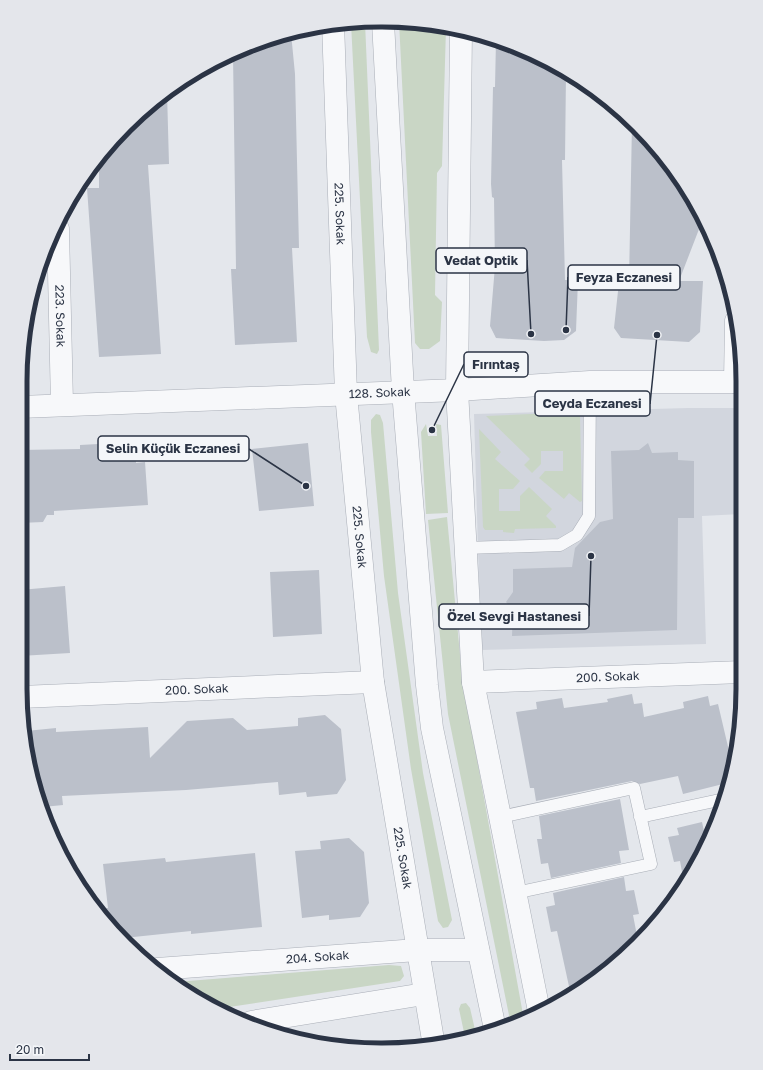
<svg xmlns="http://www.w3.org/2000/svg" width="763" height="1070" font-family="'Golos Text',sans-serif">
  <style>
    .built { fill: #d2d6de }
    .green { fill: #c9d6c5 }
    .building { fill: #bbc0ca }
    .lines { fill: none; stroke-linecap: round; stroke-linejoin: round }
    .service-casing { stroke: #a9aeb7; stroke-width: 13 }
    .minor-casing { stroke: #a9aeb7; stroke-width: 23 }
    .service { stroke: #f7f8fa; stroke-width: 12 }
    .minor { stroke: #f7f8fa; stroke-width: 22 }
    .labels { text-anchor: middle; stroke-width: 3; stroke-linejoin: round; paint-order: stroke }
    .street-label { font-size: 12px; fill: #2b3445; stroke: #f4f6f9 }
    .rim { fill: none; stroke: #2b3445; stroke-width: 5 }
    .leader { fill: none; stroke: #2b3445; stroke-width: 1.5 }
    .callout-dot { fill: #2b3445; stroke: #f4f6f9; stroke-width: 1.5 }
    .callout { fill: #f4f6f9; stroke: #2b3445; stroke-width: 1.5 }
    .callout-label { font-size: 13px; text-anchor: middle; font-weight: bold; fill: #2b3445 }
  </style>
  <rect width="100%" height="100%" fill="#e4e7ec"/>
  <!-- built -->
  <path class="built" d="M688 408H740L741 514 702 516 706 644 481 650 474 414Z"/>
  <!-- green -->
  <path class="green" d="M399 21 446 28 442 166 437 173 435 295 442 302 440 341 429 349H420L415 343Z
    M365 22 379 350 377 354 371 352 367 337 351 23Z
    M577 412 580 416 582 501 580 502 569 493 564 499 539 478 545 471H563V451H541V464L532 473 524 465 530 459 486 416Z
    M376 414 380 415 383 423 398 593 423 773 452 920 448 927 443 928 438 921 411 769 384 576 371 432V420Z
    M426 424 428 436H437L436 424 441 425 448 513 426 514 421 432Z
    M479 429 501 452 495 459 520 481 513 489H499V511H520V496L529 487 552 509 546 516 556 526V528L515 529 514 533 503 532V530H485L483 527Z
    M447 517 462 676 524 1020 511 1025 448 714 428 520Z
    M389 965 401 966 404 976 400 981 216 1009 176 982Z
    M466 1003 470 1008 476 1034 465 1037 459 1009 461 1004Z"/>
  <!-- building -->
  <path class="building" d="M291 33 295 74 299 248H292L297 342 235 345 231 269H236L233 54 266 39Z
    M496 40 542 57 566 73 565 160H562L565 280H578L576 331 564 340 544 341 496 338 490 326 495 266 494 198 492 197 491 184 493 87H495Z
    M167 92 169 164 148 165 161 354 99 357 87 188H99V163L143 110Z
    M632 123 653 143 701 215V224L679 281H703L700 332 689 342 621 338 614 328 619 282H629Z
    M135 442 136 463 145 462 148 505 54 511V515H47L43 522 20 523V450L80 449V445Z
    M308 443 314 506 259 511 252 449Z
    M648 443 652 453 678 452V460L694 461V518H678L677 630 512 636 513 610 506 602 513 592V569L572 567 575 548 600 522 613 519 611 451 639 450Z
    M319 570 322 634 273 637 270 572Z
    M65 586 70 653 20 656V590Z
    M632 694 634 704 642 703 644 717 684 708 683 702 708 696 710 706 718 704 733 768 731 782 683 794 678 776 640 784 632 781 536 801 534 788H530L516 712 537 709 536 702 562 698 564 708 608 702 607 699Z
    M325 715 341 729 346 780 337 794 307 797 306 792 279 795 278 782 186 790 62 796 63 805 43 807 32 782 26 731 56 728V732L148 727 150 758 187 721 233 718 247 730 298 726V718Z
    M620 799 629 850 619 851 621 863 551 878 548 863 541 864 537 839H542L539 816Z
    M702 822 704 831 713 829 706 848 684 883 680 861 674 862 668 837 679 835 677 828Z
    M349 838 364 852 369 903 360 917 329 920V915L302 918 295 851 321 849 320 841Z
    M255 853 262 927 191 934V931L124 938 98 909 108 908 103 864 165 858 166 862Z
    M624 877 626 891 634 890 639 914 633 915 638 941 620 960 570 991 557 931 551 932 546 907 555 905 553 893Z"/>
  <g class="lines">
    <defs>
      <path id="service" d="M466 548 560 545 577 535 589 516 590 382
        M500 817 634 788 651 864 515 893
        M640 817 724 799"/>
      <g id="minor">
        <path d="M383 22 403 391 427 685 432 728 495 1029"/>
        <path id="s1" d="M333 23 346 394 373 682 434 1046"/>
        <path d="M461 30 457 390 473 682 539 1011"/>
        <path id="s2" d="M58 229 62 404"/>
        <path d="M735 382 736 321"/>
        <path id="s3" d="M20 407 457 390 590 382H740"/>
        <path id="s4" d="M473 682 742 672"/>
        <path id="s5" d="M21 697 373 682"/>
        <path id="s6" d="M157 969 417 950H478"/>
        <path d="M251 1022 424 994"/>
      </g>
    </defs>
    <!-- service casing -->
    <use href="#service" class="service-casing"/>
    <!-- minor casing -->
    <use href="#minor" class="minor-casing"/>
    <!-- service -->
    <use href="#service" class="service"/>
    <!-- minor -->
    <use href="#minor" class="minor"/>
  </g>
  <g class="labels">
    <!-- street labels -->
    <g class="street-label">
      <text dy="4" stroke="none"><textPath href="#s1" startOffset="191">225. Sokak</textPath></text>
      <text dy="4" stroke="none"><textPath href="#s2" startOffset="87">223. Sokak</textPath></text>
      <text dy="4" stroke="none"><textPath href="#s3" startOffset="360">128. Sokak</textPath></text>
      <text dy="4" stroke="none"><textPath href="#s1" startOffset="515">225. Sokak</textPath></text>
      <text dy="4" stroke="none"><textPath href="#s4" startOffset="135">200. Sokak</textPath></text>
      <text dy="4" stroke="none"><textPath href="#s5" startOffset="176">200. Sokak</textPath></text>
      <text dy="4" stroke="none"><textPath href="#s1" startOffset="839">225. Sokak</textPath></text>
      <text dy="4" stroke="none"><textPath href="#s6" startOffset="161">204. Sokak</textPath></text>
    </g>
  </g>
  <!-- crop -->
  <path d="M0 0H763V1070H0ZM381 27H382A354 354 0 0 1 736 381V689A354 354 0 0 1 382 1043H381A354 354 0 0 1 27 689V381A354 354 0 0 1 381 27Z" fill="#e4e6eb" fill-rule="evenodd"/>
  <path class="rim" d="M381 27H382A354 354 0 0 1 736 381V689A354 354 0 0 1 382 1043H381A354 354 0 0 1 27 689V381A354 354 0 0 1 381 27Z"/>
  <!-- callouts -->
  <path class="leader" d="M531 334L527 260M566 330L568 277M432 430L464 364M657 335L650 404M306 486L249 449M591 556L589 616"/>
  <g class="callout-dot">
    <circle cx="531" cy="334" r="4"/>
    <circle cx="566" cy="330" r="4"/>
    <circle cx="432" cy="430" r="4"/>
    <circle cx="657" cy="335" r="4"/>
    <circle cx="306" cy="486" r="4"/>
    <circle cx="591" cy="556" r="4"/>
  </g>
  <g class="callout">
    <rect x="436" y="248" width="91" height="25" rx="4"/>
    <rect x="568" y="265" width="112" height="25" rx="4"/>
    <rect x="464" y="352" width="64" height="25" rx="4"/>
    <rect x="535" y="391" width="115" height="25" rx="4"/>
    <rect x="98" y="436" width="151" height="25" rx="4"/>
    <rect x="439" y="604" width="150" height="25" rx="4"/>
  </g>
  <g class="callout-label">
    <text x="481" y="265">Vedat Optik</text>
    <text x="624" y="282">Feyza Eczanesi</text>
    <text x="496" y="369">Fırıntaş</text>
    <text x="592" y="408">Ceyda Eczanesi</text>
    <text x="173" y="453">Selin Küçük Eczanesi</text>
    <text x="514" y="621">Özel Sevgi Hastanesi</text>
  </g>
  <!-- scale -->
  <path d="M10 1054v6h79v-6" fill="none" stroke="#2b3445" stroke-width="2"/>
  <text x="16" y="1054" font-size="12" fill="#2b3445" stroke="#f4f6f9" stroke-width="3" paint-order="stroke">20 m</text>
</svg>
